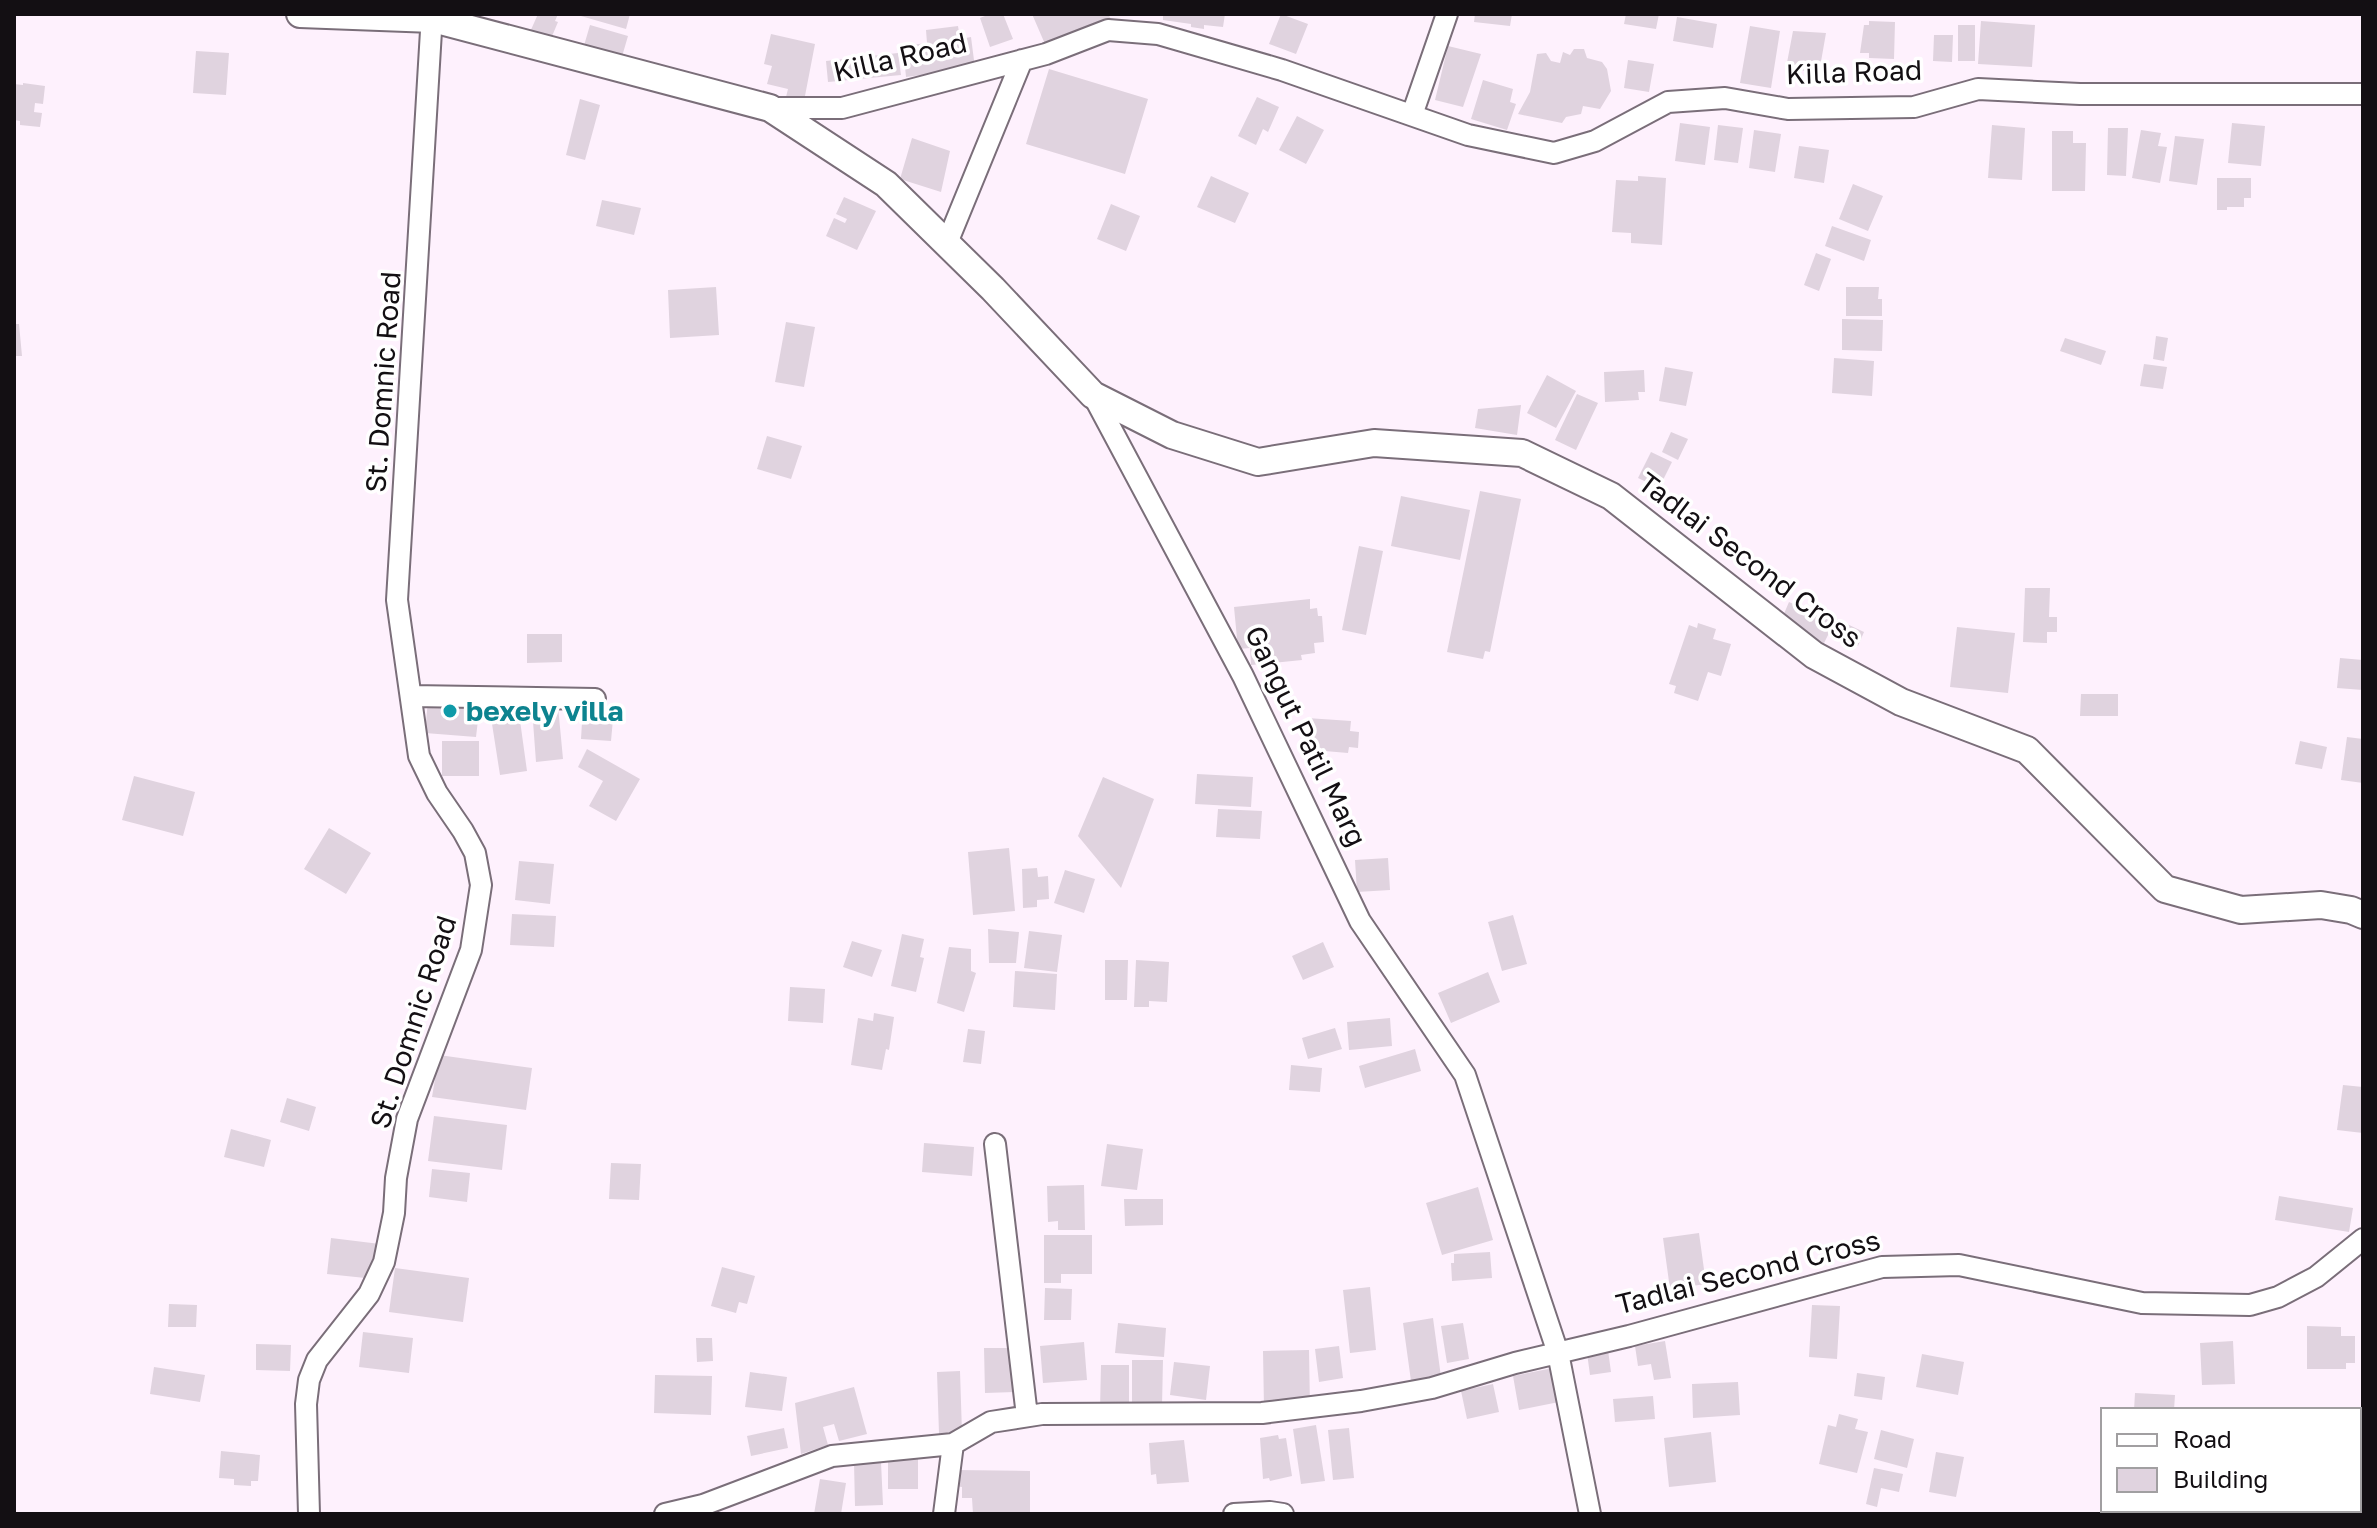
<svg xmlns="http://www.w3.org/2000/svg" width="2377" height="1528" font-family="'Golos Text',sans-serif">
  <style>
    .building { fill: #e0d3df }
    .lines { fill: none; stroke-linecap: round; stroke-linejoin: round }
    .minor-casing { stroke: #7a6e79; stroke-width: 24 }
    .major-casing { stroke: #7a6e79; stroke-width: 30 }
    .minor { stroke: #fff; stroke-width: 20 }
    .major { stroke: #fff; stroke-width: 26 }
    .culture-dot { fill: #0f9aa8; stroke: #fff; stroke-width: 3 }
    .labels { text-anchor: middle; stroke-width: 7; stroke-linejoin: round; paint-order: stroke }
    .street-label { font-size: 28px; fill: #130f13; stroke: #fff }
    .culture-label { font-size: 28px; font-weight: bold; fill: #0d838f; stroke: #fff; text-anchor: start }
  </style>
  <rect width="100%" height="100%" fill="#fef1fd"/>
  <!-- building -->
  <path class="building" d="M538 14H558L555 21 558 22 550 41 530 32Z
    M574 14H630L626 29Z
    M990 14H1003L1013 39 990 47 980 18Z
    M1032 14H1108L1111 19 1048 51Z
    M1163 14H1225L1223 27 1204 25V29L1191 27V24L1163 20Z
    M1281 14 1308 24 1296 54 1269 44Z
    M1475 14H1512L1510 26 1474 22Z
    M1626 14H1659L1656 29 1624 24Z
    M1677 17 1717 24 1713 48 1673 41Z
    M1869 21 1895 22 1894 59 1869 58V53H1860L1864 25H1869Z
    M1981 21 2035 25 2032 67 1978 64Z
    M590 25 628 36 621 60 583 49Z
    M1958 25H1975V61H1958Z
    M958 26 960 39 971 37 975 68 906 77 903 46 927 43 926 30Z
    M1750 26 1780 31 1771 88 1740 83Z
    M1793 31 1826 33 1819 73 1786 68Z
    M771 34 815 44 804 101 786 97 788 89 767 84 772 66 764 64Z
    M1934 35H1953L1952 62 1933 61Z
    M1448 46 1481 54 1463 107 1435 100Z
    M1574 49H1584L1587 58 1602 62 1607 69 1611 91 1600 109 1583 106 1581 114 1566 117 1562 123 1518 114 1530 92 1537 54 1546 53 1551 61 1560 63 1563 52 1570 55Z
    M196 51 229 53 226 95 193 93Z
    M898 53 901 75 828 82 826 61Z
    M1628 60 1654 64 1649 92 1624 88Z
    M1049 69 1148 99 1125 174 1026 144Z
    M1483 80 1513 89 1510 102 1516 104 1507 130 1471 119Z
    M23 83 45 86 43 104 35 103 34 112 42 113 40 127 20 125V121L14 120V84L23 85Z
    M1257 97 1279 107 1268 132 1263 129 1256 145 1238 136Z
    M580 99 600 105 585 160 566 155Z
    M1297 116 1324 130 1306 164 1279 150Z
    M1680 123 1710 127 1705 165 1675 161Z
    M2232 123 2265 126 2261 166 2228 163Z
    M1718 125 1743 128 1738 163 1714 160Z
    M1992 125 2025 128 2022 180 1988 178Z
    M2108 128H2128L2126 176 2107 175Z
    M1754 130 1781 134 1775 172 1749 168Z
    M2141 130 2161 133 2158 146 2167 147 2160 183 2132 178Z
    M2052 131H2073V143H2086L2085 191H2052Z
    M2175 136 2204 139 2197 185 2169 181Z
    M912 138 950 151 941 192 900 179Z
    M1799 146 1829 150 1824 183 1794 178Z
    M1211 176 1249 193 1235 223 1197 207Z
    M1638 176 1666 178 1662 245 1631 243V233L1612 232 1616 180 1638 181Z
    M2217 178H2251V198H2244V207H2227V210H2217Z
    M1853 184 1883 196 1868 231 1839 219Z
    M844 197 876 211 857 250 826 236 834 218 845 223 847 219 836 214Z
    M602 200 641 208 634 235 596 226Z
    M1111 204 1140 216 1126 251 1097 239Z
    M1832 226 1871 240 1864 261 1825 246Z
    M1816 253 1831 259 1819 291 1804 285Z
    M716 287 719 335 670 338 668 290Z
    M1846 287H1879L1878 299H1882V316H1846Z
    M1842 319 1883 320 1882 351 1842 350Z
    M786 322 815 327 804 387 775 382Z
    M14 324H19L22 356H14Z
    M2156 336 2168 338 2164 361 2153 359Z
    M2065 338 2106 351 2101 365 2060 351Z
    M1834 358 1874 361 1872 396 1832 393Z
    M2144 364 2167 367 2163 389 2140 386Z
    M1665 367 1693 372 1686 406 1659 401Z
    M1644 370 1645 392H1638L1639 400 1605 402 1604 372Z
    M1547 375 1576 391 1556 428 1527 413Z
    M1577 394 1598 403 1576 450 1555 440Z
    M1521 405 1517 435 1475 428 1478 409Z
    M1671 432 1688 439 1678 460 1662 452Z
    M767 436 802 446 791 479 757 469Z
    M1651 452 1672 462 1659 488 1638 478Z
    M1480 491 1521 499 1490 652 1485 651 1483 659 1447 652Z
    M1401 496 1470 510 1460 560 1391 546Z
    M1359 546 1383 551 1366 635 1342 630Z
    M2025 588H2050L2049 617H2057V632H2047V643L2023 642Z
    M1310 599V609L1317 608 1318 616H1322L1324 642 1314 643 1315 653 1301 655 1302 660 1251 665 1250 648 1238 649 1234 607Z
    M1789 602 1831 621 1832 617 1864 632 1858 646 1829 633 1824 643 1780 623Z
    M1698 623 1716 629 1713 639 1731 644 1721 676 1708 672 1698 701 1674 693 1676 686 1669 684 1689 625 1697 628Z
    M1957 627 2015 633 2008 693 1950 687Z
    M527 634H562V662L527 663Z
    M2340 658 2363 660V690L2337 688Z
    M2081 694H2118V716H2080Z
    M428 700 475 703 474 720H478L476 737 425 733Z
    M583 705 614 708 611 741 581 739Z
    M518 706 527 771 500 775 490 711Z
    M558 706 563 759 536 762 532 708Z
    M1307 718 1351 721 1350 731 1359 732 1358 748 1349 747 1348 753 1313 750Z
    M2347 737 2363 739V783L2341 780Z
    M442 741H479V776H442Z
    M2300 741 2327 747 2322 769 2295 764Z
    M587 749 640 779 616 821 589 806 603 781 578 767Z
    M1197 774 1253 777 1251 807 1195 804Z
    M134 776 195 792 183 836 122 820Z
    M1103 777 1154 799 1121 888 1078 836Z
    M1218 809 1262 811 1260 839 1216 837Z
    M329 828 371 853 346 894 304 869Z
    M1009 848 1015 911 973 915 968 852Z
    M1388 858 1390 890 1357 892 1355 860Z
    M519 861 554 864 550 904 515 900Z
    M1037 868 1038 877 1048 876 1049 899 1037 900V907L1023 908 1022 869Z
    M1065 870 1095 879 1084 913 1054 903Z
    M512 914 556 916 554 947 510 945Z
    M1513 915 1527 964 1502 971 1488 922Z
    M988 929 1019 932 1016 963H989Z
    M1029 931 1062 935 1057 972 1024 968Z
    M902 934 924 939 920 957 924 958 916 992 891 986Z
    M852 941 882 950 872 977 843 967Z
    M1323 942 1334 967 1303 980 1292 956Z
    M949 947 971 949V971L976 973 964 1012 937 1003Z
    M1105 960H1128L1127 1000H1105Z
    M1136 960 1169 962 1167 1002 1149 1001V1007H1134Z
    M1015 971 1057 974 1055 1010 1013 1007Z
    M1488 972 1500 1002 1451 1023 1438 993Z
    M790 987 825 989 823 1023 788 1021Z
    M874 1013 894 1017 889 1050 886 1049 882 1070 851 1065 858 1018 873 1021Z
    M1390 1018 1392 1046 1349 1050 1347 1022Z
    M1335 1028 1342 1049 1308 1059 1302 1038Z
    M968 1029 985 1031 981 1064 963 1062Z
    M1415 1049 1421 1071 1365 1088 1359 1066Z
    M439 1055 532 1068 526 1110 432 1097Z
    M1291 1065 1322 1068 1320 1092 1289 1090Z
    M2343 1085 2363 1087V1133L2337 1130Z
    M287 1098 316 1107 309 1131 280 1122Z
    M434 1116 507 1125 502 1170 428 1161Z
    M231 1129 271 1140 264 1167 224 1157Z
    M924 1143 974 1147 972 1176 922 1172Z
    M1107 1144 1143 1149 1137 1190 1101 1186Z
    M611 1163 641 1164 639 1200 609 1199Z
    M432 1169 470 1173 467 1202 429 1197Z
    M1084 1185 1085 1230H1058V1221L1048 1222 1047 1186Z
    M1478 1187 1493 1240 1442 1255 1426 1203Z
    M2279 1196 2353 1208 2349 1232 2275 1220Z
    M1124 1199H1163V1225L1125 1226Z
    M1699 1233 1706 1284 1670 1289 1663 1238Z
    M1044 1235H1092V1274H1061V1283H1044Z
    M331 1238 380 1244 375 1279 327 1274Z
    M1490 1252 1492 1278 1452 1281 1451 1263H1454V1254Z
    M722 1267 755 1276 747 1304 739 1302 736 1313 711 1306Z
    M395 1268 469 1278 463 1322 389 1312Z
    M1370 1287 1376 1350 1350 1353 1343 1290Z
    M1045 1288 1072 1289 1071 1320H1044Z
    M169 1304 197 1305 196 1327H168Z
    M1812 1305 1840 1306 1837 1359 1809 1357Z
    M1433 1318 1441 1377 1411 1381 1403 1323Z
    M1118 1323 1166 1328 1164 1357 1115 1353Z
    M1463 1323 1469 1359 1447 1363 1441 1326Z
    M2307 1326 2341 1327V1336H2355V1363H2346V1369H2307Z
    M363 1332 413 1338 409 1373 359 1367Z
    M696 1338H712L713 1361 697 1362Z
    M1665 1341 1671 1378 1654 1380 1651 1364 1638 1366 1635 1346Z
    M2233 1341 2235 1384 2202 1385 2200 1343Z
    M1084 1342 1087 1380 1043 1383 1040 1346Z
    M256 1344 291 1345 290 1371 256 1370Z
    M1339 1346 1343 1378 1319 1382 1315 1349Z
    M984 1348H1015V1392L985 1393Z
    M1309 1350 1310 1407 1264 1408 1263 1351Z
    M1608 1350 1611 1372 1590 1375 1587 1353Z
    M1922 1354 1964 1362 1958 1395 1916 1387Z
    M1132 1360H1163L1162 1406H1132Z
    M1174 1362 1210 1366 1206 1400 1170 1395Z
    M1101 1365H1129V1409H1100Z
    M154 1367 205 1375 200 1402 150 1394Z
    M1553 1368 1559 1402 1519 1410 1513 1376Z
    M960 1371 962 1433 939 1434 937 1372Z
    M750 1372 787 1377 782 1411 745 1407Z
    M1857 1373 1885 1377 1882 1400 1854 1396Z
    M655 1375 712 1376 711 1415 654 1413Z
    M1738 1382 1740 1415 1693 1418 1692 1384Z
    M1493 1384 1499 1412 1467 1419 1461 1391Z
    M854 1387 867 1434 839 1441 834 1424 823 1427 828 1445 801 1454 795 1403Z
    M2135 1393 2175 1395 2174 1410H2134Z
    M1653 1396 1655 1419 1615 1422 1613 1399Z
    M1839 1414 1858 1419 1855 1429 1868 1432 1857 1473 1819 1464 1828 1425 1836 1427Z
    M1316 1425 1325 1481 1301 1484 1293 1429Z
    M784 1428 788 1448 751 1456 747 1436Z
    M1349 1428 1354 1478 1333 1480 1328 1430Z
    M1881 1430 1914 1439 1907 1468 1874 1459Z
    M1711 1432 1716 1482 1669 1487 1664 1438Z
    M1278 1435 1279 1439 1286 1438 1292 1476 1270 1481 1269 1478 1263 1479 1260 1438Z
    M1184 1440 1189 1482 1157 1484 1156 1474 1151 1475 1149 1443Z
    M221 1451 260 1455 258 1481H251V1486L234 1485V1479L219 1478Z
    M1936 1452 1964 1457 1956 1497 1929 1492Z
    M888 1459H918V1489H888Z
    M881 1462 883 1505 855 1506 854 1463Z
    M1874 1468 1903 1474 1899 1492 1881 1488 1877 1507 1866 1504Z
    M955 1470 1030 1471V1514H973L972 1498H962V1487L955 1486Z
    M820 1479 846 1483 841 1514H814Z"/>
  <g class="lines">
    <defs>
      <path id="minor" d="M770 108H842L1046 54 1108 30 1158 34 1282 70 1468 135 1554 153 1595 141 1668 102 1725 98 1788 109 1914 107 1978 89 2080 94H2363
        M1412 115 1447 14
        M947 243 1022 60
        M1093 395 1243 676 1360 921 1465 1075 1558 1353 1590 1514
        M411 696 595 699
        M995 1144 1027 1416
        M309 1514 306 1404 309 1380 317 1360 369 1294 384 1262 394 1213 396 1178 407 1119 471 950 481 885 475 853 463 831 437 793 419 756 397 600 432 14
        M665 1514 703 1505 832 1456 953 1444 991 1422 1042 1414 1262 1413 1361 1401 1432 1388 1515 1363 1629 1336 1882 1267 1959 1265 2142 1303 2250 1305 2278 1297 2316 1277 2363 1239
        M944 1514 953 1444
        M1234 1514 1270 1512 1283 1514"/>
      <path id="major" d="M300 14 433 19 770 108 886 184 993 289 1093 395 1172 435 1258 462 1374 443 1522 453 1611 496 1814 655 1901 702 2027 750 2165 889 2241 910 2321 905 2351 910 2363 915"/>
    </defs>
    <!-- minor casing -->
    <use href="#minor" class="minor-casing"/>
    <!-- major casing -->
    <use href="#major" class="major-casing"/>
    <!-- minor -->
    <use href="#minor" class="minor"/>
    <!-- major -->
    <use href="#major" class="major"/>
  </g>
  <!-- markers -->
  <circle class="culture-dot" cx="450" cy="711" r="8"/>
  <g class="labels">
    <!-- street labels -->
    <g class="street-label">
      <text transform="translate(900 57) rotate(-13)" y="10">Killa Road</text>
      <text transform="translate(1854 72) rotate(-2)" y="10">Killa Road</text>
      <text transform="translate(383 382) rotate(-86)" y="10">St. Domnic Road</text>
      <text transform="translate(1750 560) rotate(37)" y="10">Tadlai Second Cross</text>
      <text transform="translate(1306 736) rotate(64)" y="10">Gangut Patil Marg</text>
      <text transform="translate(413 1022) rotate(-72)" y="10">St. Domnic Road</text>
      <text transform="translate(1748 1272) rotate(-14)" y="10">Tadlai Second Cross</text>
    </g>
    <!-- culture labels -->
    <g class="culture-label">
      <text x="466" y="721">bexely villa</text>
    </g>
  </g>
  <!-- border -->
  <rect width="2377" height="1528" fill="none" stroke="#130f13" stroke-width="32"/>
  <!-- legend -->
  <rect x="2101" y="1408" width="260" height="104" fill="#ffffff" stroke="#a19fa1" stroke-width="2"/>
  <rect x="2117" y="1434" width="40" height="12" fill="#ffffff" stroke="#a19fa1" stroke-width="2"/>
  <text x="2173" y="1448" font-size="24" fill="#130f13">Road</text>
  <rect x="2117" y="1468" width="40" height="24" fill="#e0d3df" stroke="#a19fa1" stroke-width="2"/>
  <text x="2173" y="1488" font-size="24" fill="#130f13">Building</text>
</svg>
